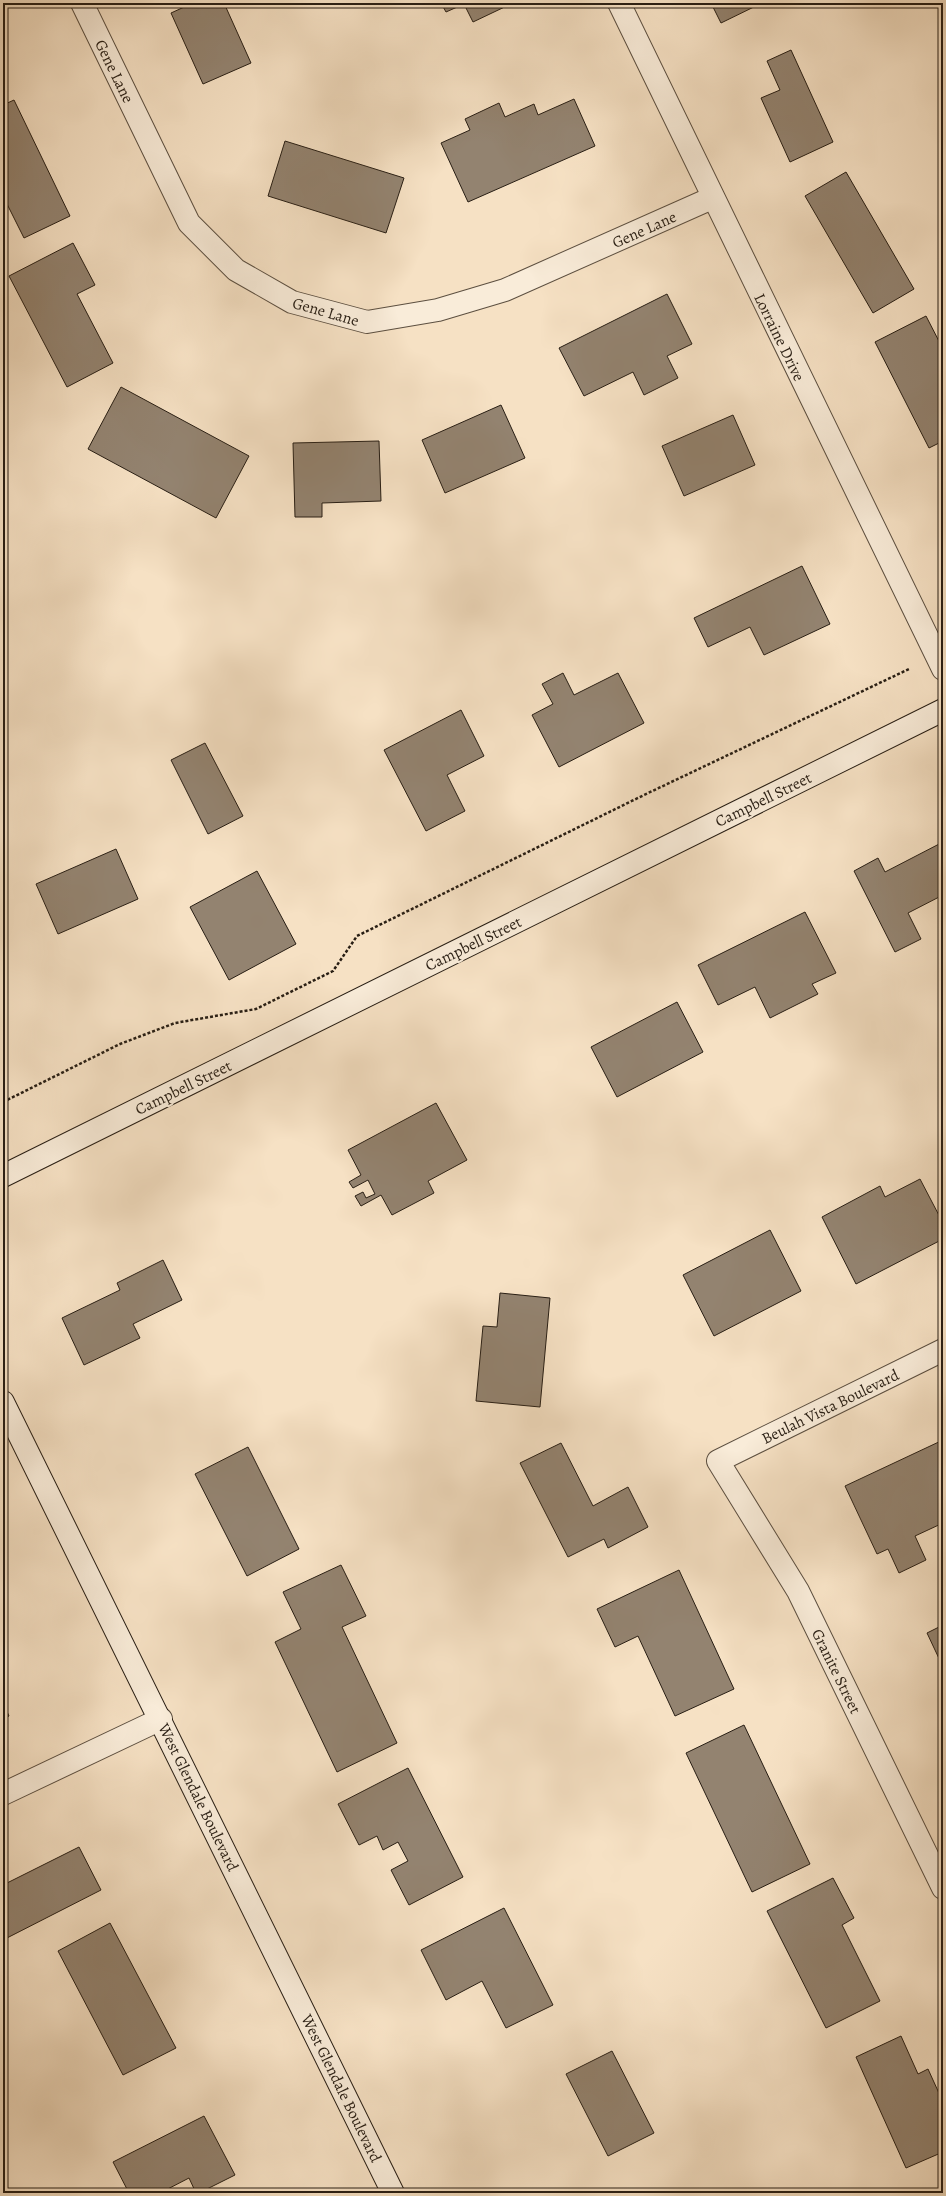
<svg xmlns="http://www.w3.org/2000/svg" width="946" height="2196" font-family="Alegreya,serif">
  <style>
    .building { fill: #938370; stroke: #281e14 }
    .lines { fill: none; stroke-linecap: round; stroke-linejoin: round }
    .street-casing { stroke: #5c4f40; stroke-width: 24 }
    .secondary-casing { stroke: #281e14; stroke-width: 24 }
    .path { stroke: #281e14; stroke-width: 2.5; stroke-dasharray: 3 2; stroke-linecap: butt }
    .street { stroke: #f9ecd9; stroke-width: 22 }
    .secondary { stroke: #f9ecd9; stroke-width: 22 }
    .labels { text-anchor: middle; stroke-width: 4; stroke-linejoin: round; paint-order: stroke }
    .street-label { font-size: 16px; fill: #281e14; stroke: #f9ecd9 }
  </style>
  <rect width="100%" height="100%" fill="#f6e1c4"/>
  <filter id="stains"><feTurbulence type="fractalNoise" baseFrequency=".005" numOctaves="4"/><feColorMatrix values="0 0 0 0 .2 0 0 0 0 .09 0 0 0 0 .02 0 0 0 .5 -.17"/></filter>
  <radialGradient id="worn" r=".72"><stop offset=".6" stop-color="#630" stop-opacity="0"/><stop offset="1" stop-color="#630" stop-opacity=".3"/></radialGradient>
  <!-- building -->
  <path class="building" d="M193 3H224L251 63 203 84 171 13Z
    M441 3H513L473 22 464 4 446 12Z
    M711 3H762L721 23Z
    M791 50 833 142 790 162 761 98 780 90 767 61Z
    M574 99 595 146 468 202 441 143 470 130 465 119 499 103 505 117 534 104 538 115Z
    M14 100 70 216 24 238 3 196V105Z
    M285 141 404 178 386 233 268 196Z
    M846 172 914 289 873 313 805 196Z
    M73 243 95 285 77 294 113 363 67 387 9 276Z
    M667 294 692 344 667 356 678 378 644 395 633 372 584 396 559 348Z
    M926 316 943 349V441L929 448 875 342Z
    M121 387 249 456 216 518 88 449Z
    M501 405 525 458 445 493 422 440Z
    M733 415 755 465 684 496 662 446Z
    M379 441 381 501 322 503V517H295L293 443Z
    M802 566 830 624 764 655 750 627 708 647 694 618Z
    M563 673 574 695 618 673 644 723 559 767 532 715 553 704 542 684Z
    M461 710 484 756 447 775 465 811 426 831 384 750Z
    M205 743 243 816 208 834 171 760Z
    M943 842V895L908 913 921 939 895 952 854 871 878 858 885 872Z
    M116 849 138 899 58 934 36 884Z
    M257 871 296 944 229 980 190 907Z
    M805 912 836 973 812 984 818 994 770 1018 755 987 718 1005 698 965Z
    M677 1002 703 1052 617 1097 591 1047Z
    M436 1103 467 1160 428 1181 434 1193 392 1215 381 1195 361 1206 355 1196 363 1192 366 1198 375 1194 368 1180 353 1188 349 1182 361 1175 348 1150Z
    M920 1179 943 1223V1239L856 1284 822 1217 880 1186 885 1197Z
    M770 1230 801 1291 714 1336 683 1275Z
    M163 1260 182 1300 133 1324 140 1338 84 1365 62 1318 120 1290 117 1283Z
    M500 1293 550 1298 540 1407 476 1401 483 1326 497 1327Z
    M943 1440V1523L915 1536 926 1560 899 1573 888 1549 877 1554 845 1486Z
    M561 1443 593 1506 628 1487 648 1527 608 1548 604 1539 568 1557 520 1463Z
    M248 1447 299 1549 247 1576 195 1474Z
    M341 1565 366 1616 342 1627 397 1743 337 1772 275 1642 301 1629 283 1592Z
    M679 1570 734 1689 675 1716 638 1636 615 1647 597 1609Z
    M943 1625V1667L927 1633Z
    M3 1703 9 1716 3 1719Z
    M744 1725 810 1864 752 1892 686 1753Z
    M408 1768 463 1877 409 1905 391 1870 408 1861 398 1842 383 1850 377 1836 359 1845 338 1804Z
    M79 1847 101 1890 3 1940V1885Z
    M833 1878 854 1918 842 1925 880 2001 826 2028 767 1911Z
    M504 1908 553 2005 506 2028 482 1981 446 2000 421 1950Z
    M110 1923 176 2048 123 2075 58 1951Z
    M901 2036 918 2074 928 2069 943 2102V2152L906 2168 856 2057Z
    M612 2051 654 2133 608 2156 566 2074Z
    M204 2116 235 2175 199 2193H196L189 2178 160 2193H129L113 2162Z
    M943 2188V2193H932Z
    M45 2189 47 2193H35Z"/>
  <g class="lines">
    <defs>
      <path id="street" d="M82 3 189 223 236 270 292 302 367 322 438 310 505 290 712 198
        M619 3 943 669
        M943 1350 718 1461 798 1591 943 1888
        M3 1794 161 1719"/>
      <path id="secondary" d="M3 1176 943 710
        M3 1402 393 2193"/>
    </defs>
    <!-- street casing -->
    <use href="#street" class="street-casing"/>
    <!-- secondary casing -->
    <use href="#secondary" class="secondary-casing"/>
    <!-- path -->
    <path class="path" d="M3 1102 120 1044 175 1023 256 1009 333 971 357 936 644 795 909 669"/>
    <!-- street -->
    <use href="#street" class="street"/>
    <!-- secondary -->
    <use href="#secondary" class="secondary"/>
  </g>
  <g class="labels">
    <!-- street labels -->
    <g class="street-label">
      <text transform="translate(115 71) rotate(64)" y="6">Gene Lane</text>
      <text transform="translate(644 229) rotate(-24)" y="6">Gene Lane</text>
      <text transform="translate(326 311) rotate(16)" y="6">Gene Lane</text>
      <text transform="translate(780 337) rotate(64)" y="6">Lorraine Drive</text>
      <text transform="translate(763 799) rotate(-26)" y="6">Campbell Street</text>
      <text transform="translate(473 943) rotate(-26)" y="6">Campbell Street</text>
      <text transform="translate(183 1087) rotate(-26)" y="6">Campbell Street</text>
      <text transform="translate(830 1406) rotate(-26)" y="6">Beulah Vista Boulevard</text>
      <text transform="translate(837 1671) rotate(64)" y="6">Granite Street</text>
      <text transform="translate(199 1797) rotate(64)" y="6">West Glendale Boulevard</text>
      <text transform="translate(342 2088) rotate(64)" y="6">West Glendale Boulevard</text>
    </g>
  </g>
  <!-- margin -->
  <rect width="946" height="2196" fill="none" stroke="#f6e1c4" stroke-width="16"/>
  <rect x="4" y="4" width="938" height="2188" fill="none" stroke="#281e14" stroke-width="2"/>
  <rect x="8" y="8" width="930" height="2180" fill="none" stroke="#281e14"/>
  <rect width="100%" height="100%" filter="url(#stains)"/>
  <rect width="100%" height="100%" fill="url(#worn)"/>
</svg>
